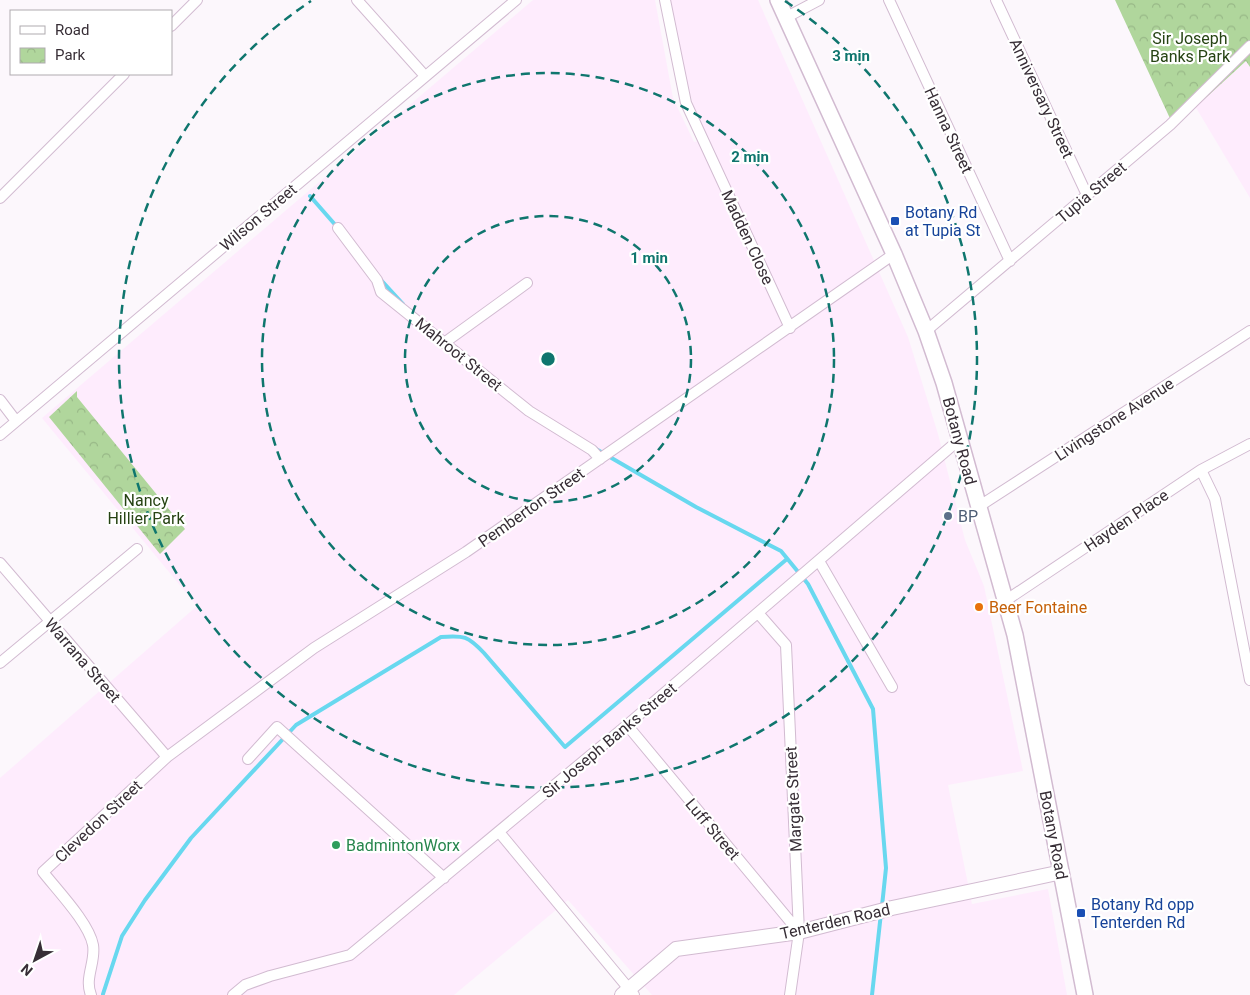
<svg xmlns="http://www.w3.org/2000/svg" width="1250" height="995" font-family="Roboto,sans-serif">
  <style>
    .built { fill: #feecfd }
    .park { fill: url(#park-crowns) }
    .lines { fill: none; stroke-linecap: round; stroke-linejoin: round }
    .stream { stroke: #68d8ef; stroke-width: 4 }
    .street-casing { stroke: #d2bbd1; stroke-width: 12 }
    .secondary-casing { stroke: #d2bbd1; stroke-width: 16 }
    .primary-casing { stroke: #d2bbd1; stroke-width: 18 }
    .street { stroke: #fff; stroke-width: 10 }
    .secondary { stroke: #fff; stroke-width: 14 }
    .primary { stroke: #fff; stroke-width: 15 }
    .ring { fill: none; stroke: #0f766e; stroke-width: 2.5; stroke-dasharray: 9 6 }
    .transit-dot { fill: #1a4fb4; stroke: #fff; stroke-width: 2 }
    .service-dot { fill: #5c6f8a; stroke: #fff; stroke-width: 2 }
    .food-dot { fill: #e8710a; stroke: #fff; stroke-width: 2 }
    .leisure-dot { fill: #2e9e5b; stroke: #fff; stroke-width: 2 }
    .labels { text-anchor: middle; stroke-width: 4.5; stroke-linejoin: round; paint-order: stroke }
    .park-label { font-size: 16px; fill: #264313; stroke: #fff }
    .street-label { font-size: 16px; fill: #372e36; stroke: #fff }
    .transit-label { font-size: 16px; fill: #164399; stroke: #fff; text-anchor: start }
    .service-label { font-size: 16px; fill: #4e5e75; stroke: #fff; text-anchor: start }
    .food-label { font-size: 16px; fill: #c56008; stroke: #fff; text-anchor: start }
    .leisure-label { font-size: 16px; fill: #27864d; stroke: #fff; text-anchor: start }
    .centre { fill: #0f766e; stroke: #fff; stroke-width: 2.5 }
    .ring-label { font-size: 15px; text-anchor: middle; font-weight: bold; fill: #0f766e; stroke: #fff; stroke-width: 4.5; stroke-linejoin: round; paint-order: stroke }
  </style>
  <defs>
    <pattern id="park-crowns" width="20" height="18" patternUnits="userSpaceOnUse" patternTransform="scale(1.25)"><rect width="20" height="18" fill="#b0d69c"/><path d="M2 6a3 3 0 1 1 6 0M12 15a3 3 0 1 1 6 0" fill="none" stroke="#98b887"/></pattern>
  </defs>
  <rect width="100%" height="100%" fill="#fcf7fc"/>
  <!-- built -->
  <path class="built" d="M533 0H655L673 98 694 142 708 139 696 114 680 59 669 0H758L908 337 938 434 965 540 984 586 1023 771 948 785 972 904 1048 889 1067 995H652L568 900 454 995H0V778L197 606 42 418Z
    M1247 61 1250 67V198L1195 106Z"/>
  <!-- park -->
  <path class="park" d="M1115 0H1250V67L1246 61 1174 127Z
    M77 391V397L185 529 160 554 49 417Z"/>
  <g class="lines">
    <!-- stream -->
    <path class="stream" d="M310 196 338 228
      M381 280 403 304
      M596 449 696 507 781 551 808 584 873 709 886 868 882 906
      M103 994 122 936 145 900 191 838 296 725 441 637C464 635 468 636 484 653L565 747 787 559
      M872 995 881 913"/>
    <defs>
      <path id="street" d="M357 0 425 76
        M665 0 686 103 790 328
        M889 0 1010 261
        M996 0 1087 195
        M785 18 819 0
        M171 26 197 0
        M0 198 124 74
        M338 228 377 280 381 292 529 411 592 450 600 459
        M926 331 1170 125 1250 46
        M444 343 527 283
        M0 400 16 421
        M0 435 516 0
        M1201 470 1215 499 1250 680
        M978 507 1250 331
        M819 561 892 687
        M0 563 167 757
        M1005 601 1201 470 1250 444
        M758 613 786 645 799 932 790 995
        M0 663 137 549
        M627 725 799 932
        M248 759 277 727 444 878
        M499 832 634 995
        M91 995C84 978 96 962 93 945 89 923 57 890 43 872L167 757 314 648 466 552 894 254
        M233 995 245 985 270 976 350 955 627 725 960 439"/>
      <path id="secondary" d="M622 995 676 949 799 932 892 908 1062 872"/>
      <path id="primary" d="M778 0 894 254 926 331 944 383 1015 635 1085 995"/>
    </defs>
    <!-- street casing -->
    <use href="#street" class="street-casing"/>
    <!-- secondary casing -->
    <use href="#secondary" class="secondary-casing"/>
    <!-- primary casing -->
    <use href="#primary" class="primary-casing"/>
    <!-- street -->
    <use href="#street" class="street"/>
    <!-- secondary -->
    <use href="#secondary" class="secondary"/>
    <!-- primary -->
    <use href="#primary" class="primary"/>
  </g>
  <!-- distance rings -->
  <g class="ring">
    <circle cx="548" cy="359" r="143"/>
    <circle cx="548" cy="359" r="286"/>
    <path d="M785 1A429 429 0 1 1 311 1"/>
  </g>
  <!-- markers -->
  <g class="transit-dot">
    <rect x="890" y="216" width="10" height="10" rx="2.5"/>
    <rect x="1076" y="908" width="10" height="10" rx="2.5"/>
  </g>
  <circle class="service-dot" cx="948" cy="516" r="5"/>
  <circle class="food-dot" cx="979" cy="607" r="5"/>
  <circle class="leisure-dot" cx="336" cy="845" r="5"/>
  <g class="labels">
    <!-- park labels -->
    <g class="park-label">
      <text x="1190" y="44">Sir Joseph<tspan x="1190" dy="18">Banks Park</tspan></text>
      <text x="146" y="506">Nancy<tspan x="146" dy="18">Hillier Park</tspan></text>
    </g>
    <!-- street labels -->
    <g class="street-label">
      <text transform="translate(1042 98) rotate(65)" y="6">Anniversary Street</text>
      <text transform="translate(949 130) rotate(65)" y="6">Hanna Street</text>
      <text transform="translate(1091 192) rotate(-40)" y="6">Tupia Street</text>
      <text transform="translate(258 217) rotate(-40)" y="6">Wilson Street</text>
      <text transform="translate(748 237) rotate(65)" y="6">Madden Close</text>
      <text transform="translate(459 354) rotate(39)" y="6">Mahroot Street</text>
      <text transform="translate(1114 419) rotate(-33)" y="6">Livingstone Avenue</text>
      <text transform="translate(960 441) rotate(75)" y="6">Botany Road</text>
      <text transform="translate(531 507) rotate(-35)" y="6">Pemberton Street</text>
      <text transform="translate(1126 520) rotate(-34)" y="6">Hayden Place</text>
      <text transform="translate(83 660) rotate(49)" y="6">Warrana Street</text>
      <text transform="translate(609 740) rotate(-40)" y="6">Sir Joseph Banks Street</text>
      <text transform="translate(793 799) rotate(-93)" y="6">Margate Street</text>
      <text transform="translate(98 821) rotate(-43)" y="6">Clevedon Street</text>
      <text transform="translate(713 829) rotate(50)" y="6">Luff Street</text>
      <text transform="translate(1054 835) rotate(79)" y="6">Botany Road</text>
      <text transform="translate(835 921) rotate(-13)" y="6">Tenterden Road</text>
    </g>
    <!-- transit labels -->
    <g class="transit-label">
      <text x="905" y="218">Botany Rd<tspan x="905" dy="18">at Tupia St</tspan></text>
      <text x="1091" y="910">Botany Rd opp<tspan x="1091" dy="18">Tenterden Rd</tspan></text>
    </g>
    <!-- service labels -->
    <g class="service-label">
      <text x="958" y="522">BP</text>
    </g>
    <!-- food labels -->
    <g class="food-label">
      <text x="989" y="613">Beer Fontaine</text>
    </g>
    <!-- leisure labels -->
    <g class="leisure-label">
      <text x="346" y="851">BadmintonWorx</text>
    </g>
  </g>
  <circle cx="548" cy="359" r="8" class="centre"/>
  <g class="ring-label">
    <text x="851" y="61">3 min</text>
    <text x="750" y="162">2 min</text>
    <text x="649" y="263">1 min</text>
  </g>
  <!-- legend -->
  <rect x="10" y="10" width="162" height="65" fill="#ffffff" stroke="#afabaf"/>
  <rect x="20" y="26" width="25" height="8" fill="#ffffff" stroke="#afabaf"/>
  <text x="55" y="35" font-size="15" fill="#372e36">Road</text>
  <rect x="20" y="48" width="25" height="15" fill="url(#park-crowns)" stroke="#afabaf"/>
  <text x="55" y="60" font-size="15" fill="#372e36">Park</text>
  <!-- north arrow -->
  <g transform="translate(35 960) rotate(220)" stroke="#ffffff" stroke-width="4" paint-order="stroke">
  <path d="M0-4L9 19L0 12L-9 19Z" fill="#372e36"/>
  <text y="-8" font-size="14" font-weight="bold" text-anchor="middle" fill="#372e36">N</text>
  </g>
</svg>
